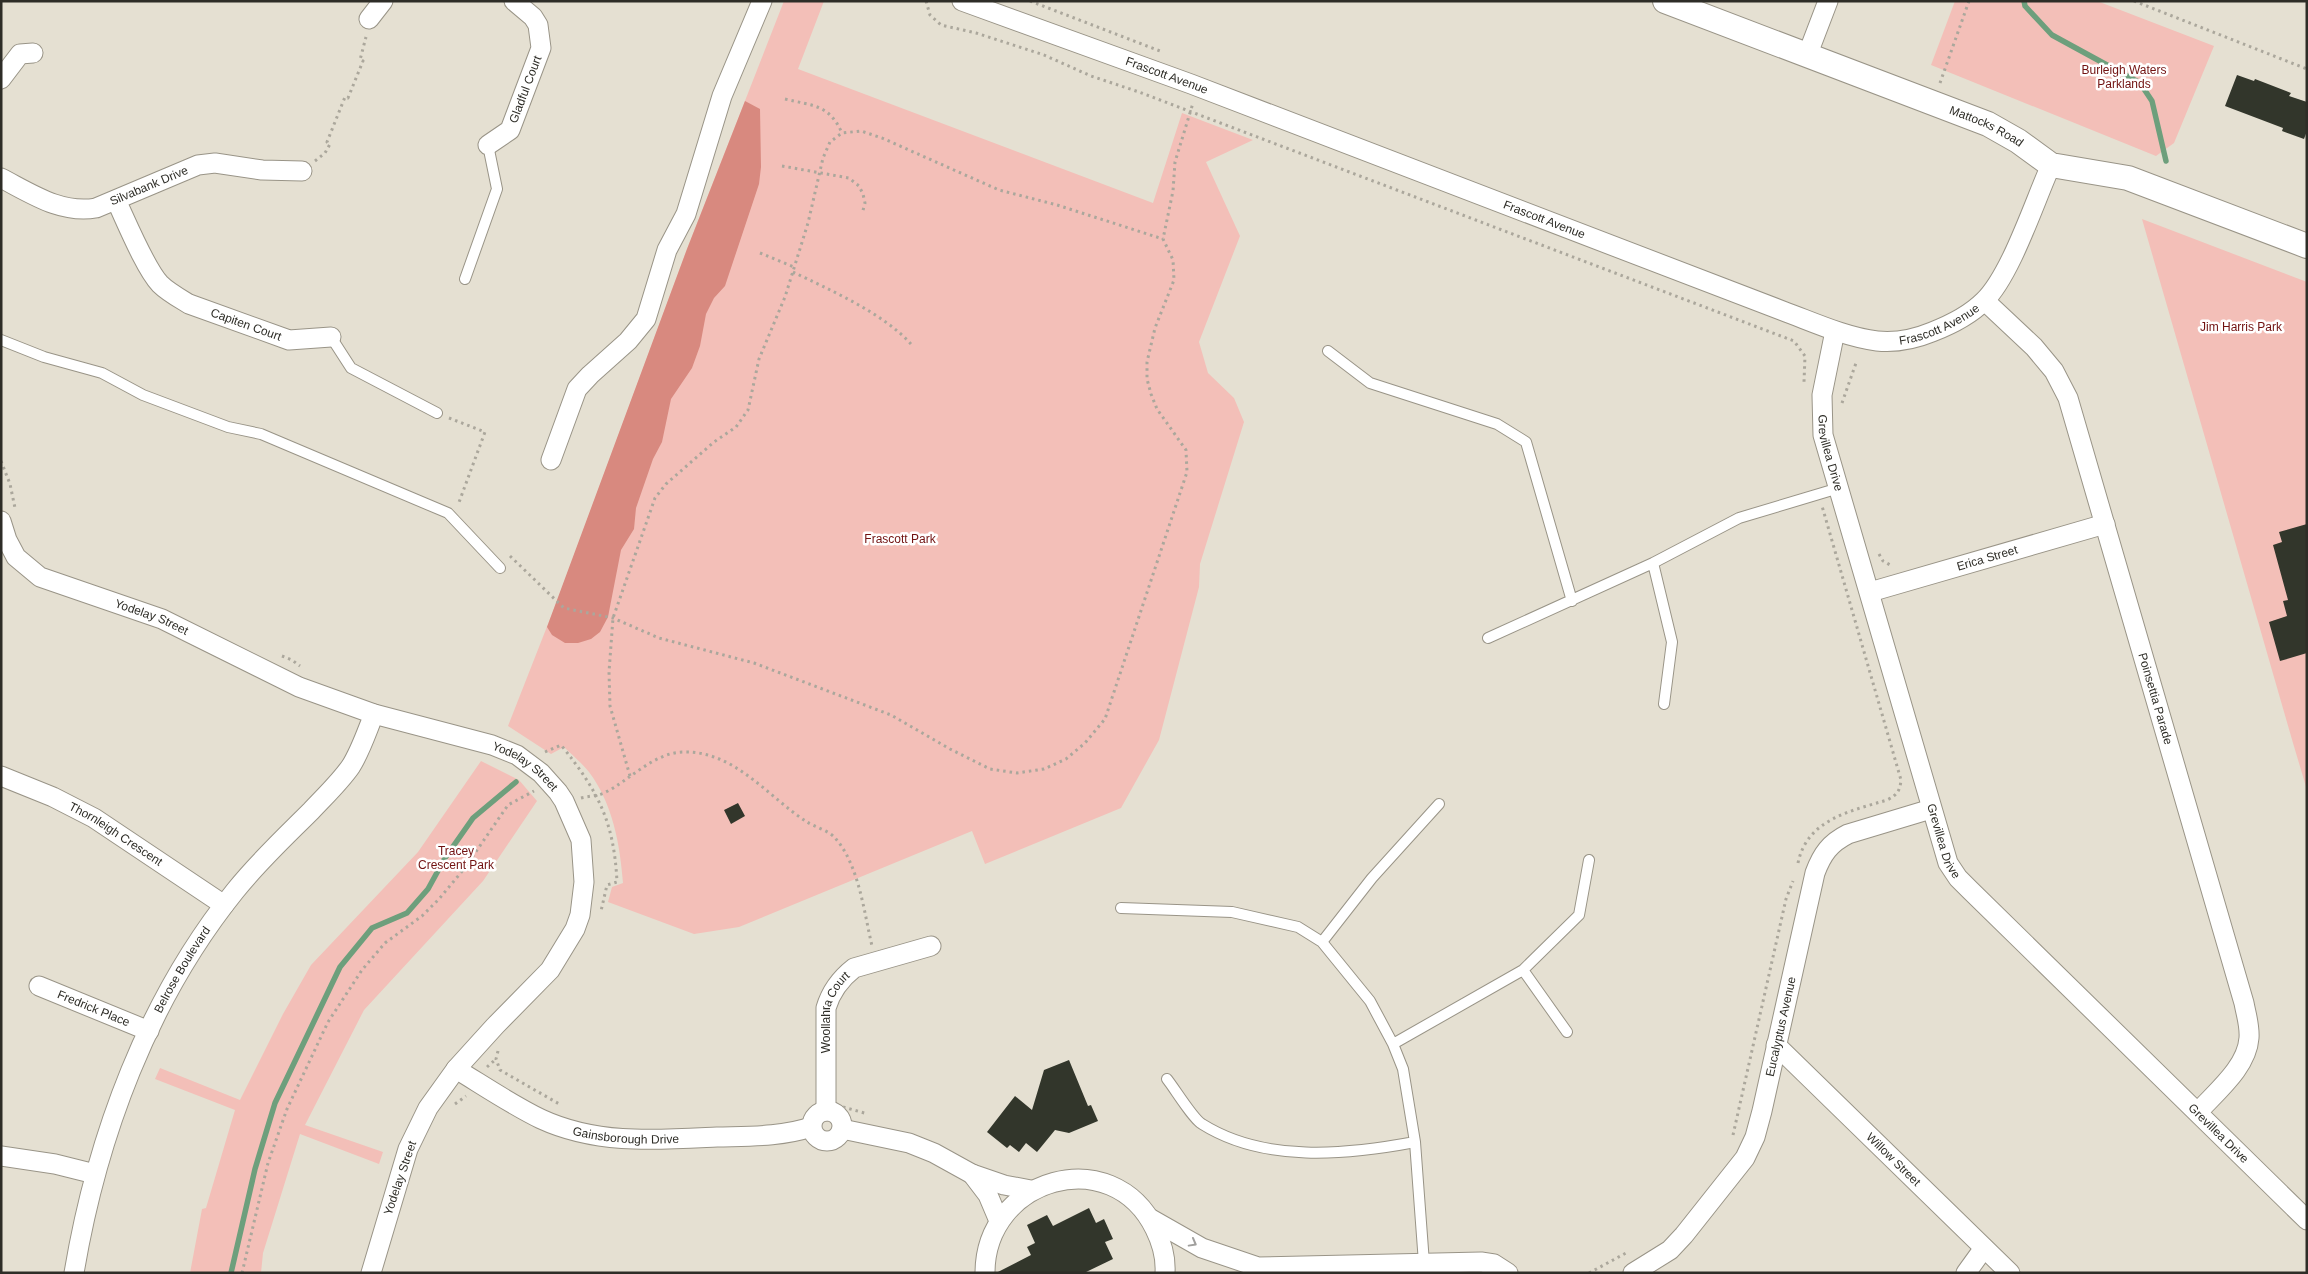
<svg xmlns="http://www.w3.org/2000/svg" width="2308" height="1274" font-family="Helvetica,sans-serif">
  <style>
    .green { fill: #f3bfb8 }
    .forest { fill: #d8897f }
    .lines { fill: none; stroke-linecap: round; stroke-linejoin: round }
    .stream { stroke: #6d9f7c; stroke-width: 5.5 }
    .building { fill: #32362b }
    .service-casing { stroke: #999487; stroke-width: 12 }
    .minor-casing { stroke: #999487; stroke-width: 21 }
    .tertiary-casing { stroke: #999487; stroke-width: 26 }
    .path { stroke: #aba79c; stroke-width: 3; stroke-dasharray: 2.5 4; stroke-linecap: butt }
    .service { stroke: #fff; stroke-width: 10 }
    .minor { stroke: #fff; stroke-width: 19 }
    .tertiary { stroke: #fff; stroke-width: 24 }
    .oneway { stroke: #a1a09e }
    .labels { text-anchor: middle; stroke-width: 5; stroke-linejoin: round; paint-order: stroke }
    .park-label { font-size: 12px; fill: #711211; stroke: #fff }
    .street-label { font-size: 12px; fill: #2e2d27; stroke: #fff }
  </style>
  <rect width="100%" height="100%" fill="#e5e0d2"/>
  <!-- green -->
  <path class="green" d="M784 1H824L798 69 1153 203 1182 113 1253 140 1206 162 1240 236 1199 342 1208 373 1234 398 1244 422 1200 564 1199 587 1159 740 1121 808 985 864 972 831 739 927 694 934 608 902 612 887 623 883C620 845 613 804 589 772 582 763 572 755 564 747L551 754 508 726 559 596 687 249Z
    M1955 1H2097L2214 46 2174 143 2156 156 1931 65Z
    M2142 219 2307 282V790L2293 743Z
    M481 761 519 780 537 801 483 881 364 1010 305 1125 383 1152 379 1164 300 1134 263 1253 261 1273H190L202 1209 206 1208 235 1110 155 1079 160 1068 240 1100 283 1014 311 965 418 852Z"/>
  <!-- forest -->
  <path class="forest" d="M745 101 760 109 761 167 759 184 725 286 714 298 706 314 700 346 692 368 671 399 662 442 653 459 636 508 634 529 621 550 608 617 600 632 591 639 578 643H565L552 635 547 627 687 249Z"/>
  <g class="lines">
    <!-- stream -->
    <path class="stream" d="M2024 1 2025 6 2052 35 2140 83 2152 101 2166 161
      M231 1273 255 1169 275 1103 340 967 372 928 407 913 428 889 445 858 473 818 516 782"/>
  </g>
  <!-- building -->
  <path class="building" d="M2237 75 2254 81 2255 79 2291 93 2289 96 2307 102V131L2304 139 2282 131 2283 128 2225 106Z
    M2307 524V653L2280 661 2269 622 2287 616 2283 601 2288 600 2273 545 2282 542 2279 532Z
    M738 803 745 816 731 824 724 810Z
    M1069 1060 1088 1106 1091 1105 1098 1121 1069 1133 1055 1130 1037 1152 1026 1143 1019 1152 1010 1145 1007 1148 987 1132 1015 1096 1032 1110 1044 1070Z
    M1089 1208 1096 1223 1104 1219 1113 1239 1105 1242 1113 1259 1084 1273H996L1031 1255 1027 1247 1035 1243 1027 1225 1047 1215 1053 1226Z"/>
  <g class="lines">
    <defs>
      <path id="service" d="M465 279 497 189 488 145
        M331 337 351 368 437 413
        M1 340 44 357 102 373 143 395 228 427 261 434 448 513 500 568
        M1328 351 1370 383 1497 424 1526 442 1572 601
        M1653 563 1672 642 1664 704
        M1488 638 1653 563 1739 518 1839 488
        M1121 908 1232 912 1298 927 1322 942 1370 1001 1393 1044 1403 1069 1415 1142 1424 1263
        M1322 942 1372 878 1439 804
        M1523 970 1567 1032
        M1393 1044 1523 970 1579 915 1589 860
        M1167 1079C1175 1089 1193 1119 1202 1124 1264 1163 1346 1155 1415 1142"/>
      <g id="minor">
        <path id="s1" d="M962 1 1191 84 1783 311C1813 322 1845 337 1877 341 1896 343 1915 339 1932 332 1950 325 1971 314 1984 301 2011 275 2035 200 2051 165"/>
        <path d="M369 19 383 1"/>
        <path d="M1807 56 1828 1"/>
        <path d="M1 79 20 54 33 53"/>
        <path id="s2" d="M488 145 510 130 541 48 538 25 533 17 514 1"/>
        <path id="s3" d="M1 178C32 194 61 214 96 208L198 165 215 163 262 170 302 171"/>
        <path id="s4" d="M116 200C126 221 145 268 160 284 168 292 179 298 189 304L289 340 331 337"/>
        <path id="s5" d="M1985 301 2034 347 2054 371 2068 398 2244 1003C2246 1014 2250 1026 2249 1038 2247 1067 2217 1091 2198 1112"/>
        <path id="s6" d="M1835 331 1822 395 1823 435 1948 863 1958 878 1970 890 2307 1220"/>
        <path d="M551 460 577 389 590 375 628 341 646 319 667 250 686 214 722 96 762 1"/>
        <path id="s7" d="M1 521 7 540 16 557 40 577 162 619 299 687 374 714 492 745 517 755 541 773 558 792 564 801 581 840 584 882 580 915 575 929 550 970 495 1026 456 1069 428 1108 408 1149 371 1273"/>
        <path id="s8" d="M1870 592 2105 524"/>
        <path id="s9" d="M1 776 53 797 94 818 224 905"/>
        <path id="s10" d="M39 986 149 1031"/>
        <path id="s11" d="M1776 1045 2010 1273"/>
        <path id="s12" d="M456 1069C484 1086 512 1105 541 1119 597 1145 657 1140 717 1137 749 1136 781 1137 811 1127"/>
        <circle cx="827" cy="1126" r="15"/>
        <path id="s13" d="M826 1111V1008C831 991 840 979 854 968L931 946"/>
        <path d="M842 1129 909 1143 934 1153 972 1174 1004 1185 1031 1190"/>
        <path d="M1 1156 55 1164 95 1174"/>
        <path d="M972 1174 988 1195 999 1221"/>
        <path d="M1151 1219 1202 1248 1258 1267 1481 1262 1494 1264 1508 1273"/>
        <path id="s14" d="M74 1273C97 1136 148 999 235 891 258 862 285 837 311 811 324 797 340 782 351 766 361 750 367 731 374 714"/>
        <path d="M985 1273C985 1178 1112 1141 1155 1229 1162 1243 1166 1257 1165 1273"/>
        <path id="s15" d="M1633 1273 1670 1250 1684 1235 1745 1158 1755 1137 1762 1111 1815 873C1822 854 1830 843 1848 834L1931 809"/>
        <path d="M1966 1273 1984 1248"/>
      </g>
      <g id="tertiary">
        <path id="s16" d="M1665 1 1988 124 2018 141 2051 165 2128 178 2307 246"/>
      </g>
    </defs>
    <!-- service casing -->
    <use href="#service" class="service-casing"/>
    <!-- minor casing -->
    <use href="#minor" class="minor-casing"/>
    <!-- tertiary casing -->
    <use href="#tertiary" class="tertiary-casing"/>
    <!-- path -->
    <path class="path" d="M926 1 930 15 941 25 976 33 1044 55 1091 76 1139 92 1794 341 1805 356 1804 382
      M1030 1 1160 51
      M2134 1 2307 69
      M1940 83 1969 1
      M785 99C813 106 829 104 842 133
      M315 161 325 153 330 144 327 142 345 97 348 98 363 61 360 60 366 37
      M782 166 849 178 859 186 863 194 865 203 862 214
      M760 253 794 267
      M793 272C830 290 883 313 911 344
      M1842 403 1856 363
      M449 418 485 432 458 505
      M1 461 10 484 15 508
      M1879 554 1883 561 1892 566
      M510 556 564 608 613 618 659 638 754 663 891 715 950 749 990 769 1017 773 1044 769 1066 759 1085 743 1105 719 1187 472 1186 450 1157 409 1151 394 1147 379V362L1155 328 1174 280 1173 260 1163 239 1173 191 1175 162 1193 103
      M282 656 292 660 300 666
      M545 752 561 745C598 791 614 821 617 882L607 885 601 911
      M630 776 610 706 609 672 613 618 655 498 666 484 714 442 736 427 748 410 759 359 785 297 808 223 823 158 830 142 842 133 861 131 882 138 999 190 1057 205 1163 239
      M581 798C589 796 597 796 604 793 629 781 654 752 684 752 735 751 768 797 807 822 815 827 830 831 836 839 859 866 864 912 872 946
      M1798 863C1807 819 1851 811 1887 800 1897 795 1900 791 1901 780L1822 506
      M498 1051 496 1059 500 1070 561 1105
      M487 1067 496 1059
      M455 1104 466 1096
      M843 1107 868 1114
      M1733 1135 1786 899 1793 881
      M242 1273 268 1163 287 1109 328 1022 362 970 385 943 422 916 439 899 464 869 508 805 534 791
      M1589 1273 1626 1253"/>
    <!-- service -->
    <use href="#service" class="service"/>
    <!-- minor -->
    <use href="#minor" class="minor"/>
    <!-- tertiary -->
    <use href="#tertiary" class="tertiary"/>
  </g>
  <!-- one-way arrows -->
  <defs><path id="oneway-chevron" d="M-2-3.5L2.5 0L-2 3.5" fill="none" stroke-width="1.6" stroke-linecap="round" stroke-linejoin="round" transform="scale(1.25)"/></defs>
  <use class="oneway" href="#oneway-chevron" transform="translate(1193 1243) rotate(29)"/>
  <g class="labels">
    <!-- park labels -->
    <g class="park-label">
      <text x="2124" y="74">Burleigh Waters<tspan x="2124" dy="14">Parklands</tspan></text>
      <text x="2241" y="331">Jim Harris Park</text>
      <text x="900" y="543">Frascott Park</text>
      <text x="456" y="855">Tracey<tspan x="456" dy="14">Crescent Park</tspan></text>
    </g>
    <!-- street labels -->
    <g class="street-label">
      <text dy="4" stroke="none"><textPath href="#s1" startOffset="218">Frascott Avenue</textPath></text>
      <text dy="4" stroke="none"><textPath href="#s2" startOffset="70">Gladful Court</textPath></text>
      <text dy="4" stroke="none"><textPath href="#s16" startOffset="345">Mattocks Road</textPath></text>
      <text dy="4" stroke="none"><textPath href="#s3" startOffset="159">Silvabank Drive</textPath></text>
      <text dy="4" stroke="none"><textPath href="#s1" startOffset="622">Frascott Avenue</textPath></text>
      <text dy="4" stroke="none"><textPath href="#s1" startOffset="1042">Frascott Avenue</textPath></text>
      <text dy="4" stroke="none"><textPath href="#s4" startOffset="191">Capiten Court</textPath></text>
      <text dy="4" stroke="none"><textPath href="#s6" startOffset="124">Grevillea Drive</textPath></text>
      <text dy="4" stroke="none"><textPath href="#s8" startOffset="122">Erica Street</textPath></text>
      <text dy="4" stroke="none"><textPath href="#s7" startOffset="189">Yodelay Street</textPath></text>
      <text dy="4" stroke="none"><textPath href="#s5" startOffset="442">Poinsettia Parade</textPath></text>
      <text dy="4" stroke="none"><textPath href="#s7" startOffset="594">Yodelay Street</textPath></text>
      <text dy="4" stroke="none"><textPath href="#s9" startOffset="129">Thornleigh Crescent</textPath></text>
      <text dy="4" stroke="none"><textPath href="#s6" startOffset="529">Grevillea Drive</textPath></text>
      <text dy="4" stroke="none"><textPath href="#s14" startOffset="324">Belrose Boulevard</textPath></text>
      <text dy="4" stroke="none"><textPath href="#s10" startOffset="59">Fredrick Place</textPath></text>
      <text dy="4" stroke="none"><textPath href="#s13" startOffset="101">Woollahra Court</textPath></text>
      <text dy="4" stroke="none"><textPath href="#s15" startOffset="299">Eucalyptus Avenue</textPath></text>
      <text dy="4" stroke="none"><textPath href="#s6" startOffset="934">Grevillea Drive</textPath></text>
      <text dy="4" stroke="none"><textPath href="#s12" startOffset="186">Gainsborough Drive</textPath></text>
      <text dy="4" stroke="none"><textPath href="#s11" startOffset="164">Willow Street</textPath></text>
      <text transform="translate(400 1178) rotate(-71)" y="4">Yodelay Street</text>
    </g>
  </g>
  <!-- border -->
  <rect width="2308" height="1274" fill="none" stroke="#2e2d27" stroke-width="5"/>
</svg>
